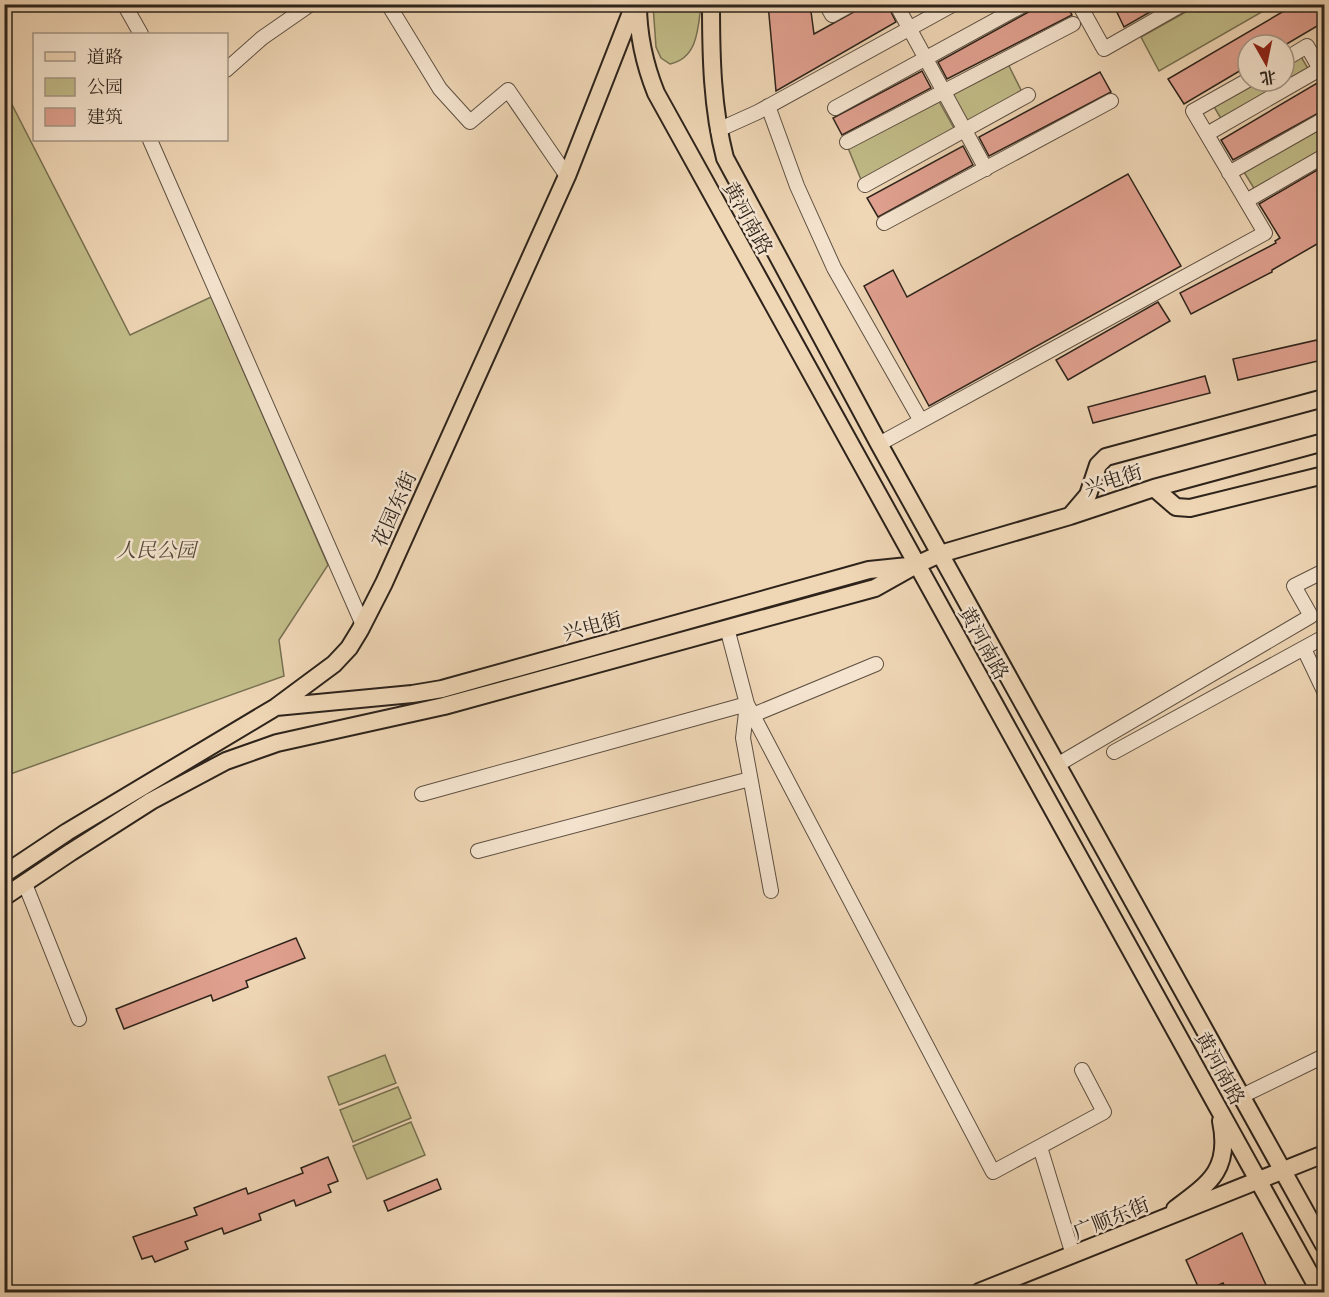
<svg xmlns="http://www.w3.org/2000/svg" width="1329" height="1297" font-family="'IM FELL French Canon','Noto Serif SC',serif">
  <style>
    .green { fill: #c1bc88; stroke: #777052; stroke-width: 1.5 }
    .building { fill: #e0a08f; stroke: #2d231b; stroke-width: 1.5 }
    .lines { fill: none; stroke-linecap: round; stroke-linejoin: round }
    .minor-casing { stroke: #5e5042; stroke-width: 16 }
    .major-casing { stroke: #2d231b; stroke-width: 20 }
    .minor { stroke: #f5e4cf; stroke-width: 14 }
    .major { stroke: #efd6b5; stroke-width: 16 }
    .labels { text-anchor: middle; stroke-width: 5; stroke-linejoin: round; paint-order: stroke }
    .street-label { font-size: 20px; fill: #2d231b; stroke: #f5e4cf }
    .park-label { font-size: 20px; font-style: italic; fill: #524936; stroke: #f5e4cf }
  </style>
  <rect width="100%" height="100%" fill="#efd6b5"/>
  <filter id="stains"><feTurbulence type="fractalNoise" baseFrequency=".00333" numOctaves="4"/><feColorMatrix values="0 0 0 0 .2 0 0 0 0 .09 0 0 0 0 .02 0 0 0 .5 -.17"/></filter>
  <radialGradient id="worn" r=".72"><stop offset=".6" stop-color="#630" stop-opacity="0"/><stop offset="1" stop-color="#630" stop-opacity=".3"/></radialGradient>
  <!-- green -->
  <path class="green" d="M1200 4 1265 5 1267 9 1159 71 1141 37Z
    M653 5H701C698 28 698 58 670 64L661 58 656 47Z
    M1300 55 1310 72 1223 122 1213 105 1254 81H1284V64Z
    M1007 62 1023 94 967 123 950 92Z
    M5 91 130 335 211 297 328 565 279 640 284 676 5 776Z
    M936 96 955 130 862 182 846 143Z
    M1324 127V150L1255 190 1244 172Z
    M385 1055 396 1083 339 1105 328 1077Z
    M398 1087 411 1118 353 1142 340 1110Z
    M411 1122 425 1155 367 1179 353 1146Z"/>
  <!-- building -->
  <path class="building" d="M768 4H810L814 34 868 4H887L896 22 776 91Z
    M1043 4H1066L1072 15 947 79 938 62Z
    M1113 4H1164L1124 27Z
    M1296 4H1324V22L1285 45H1248V66L1184 104 1168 79Z
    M922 71 931 88 842 135 833 118Z
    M1100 72 1111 92 989 156 979 137Z
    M1324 79V110L1233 160 1221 140Z
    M963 146 973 165 878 217 867 198Z
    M1324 166V240L1272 270V272L1191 314 1180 293 1276 243 1275 241 1280 238 1259 204Z
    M1128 174 1181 266 929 406 864 286 893 270 907 297Z
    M1158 302 1170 321 1068 380 1056 360Z
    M1317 340 1322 360 1238 380 1233 359Z
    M1205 376 1210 393 1093 423 1088 407Z
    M296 938 305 958 246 981 248 987 213 1001 211 995 124 1029 116 1009Z
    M328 1157 338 1181 328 1185 331 1192 296 1206 294 1200 259 1214 261 1220 224 1234 222 1228 185 1242 188 1249 155 1262 152 1256 142 1259 133 1237 197 1215 194 1208 246 1188 248 1194 303 1173 301 1168Z
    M437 1179 441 1189 388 1211 384 1201Z
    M1242 1233 1266 1285 1249 1293H1228L1223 1283 1201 1293 1186 1260Z"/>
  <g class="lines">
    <defs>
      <path id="minor" d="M124 4 141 34
        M388 4 440 89 470 122 508 90 567 176
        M826 4 832 15 852 4
        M896 4 986 169
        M1079 4 1104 49 1183 4
        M226 70 262 38 311 4
        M768 106 797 186 834 268 921 421
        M835 108 1025 4
        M718 130 758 112 954 4
        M1207 134 1320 69 1307 46 1284 60
        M150 140 363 625
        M847 142 1073 24
        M1229 173 1324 119
        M865 185 1028 95
        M1246 201 1324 156
        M884 223 1111 101
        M879 444 1265 233 1193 111 1248 80
        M727 628 747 704 993 1172 1104 1112 1082 1070
        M1304 649 1324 691
        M753 715 876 664
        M1114 752 1324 637
        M1057 765 1311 616 1294 586 1324 571
        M422 794 747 704 743 738 771 891
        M478 851 750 779
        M25 884 79 1019
        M1242 1096 1324 1056
        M1040 1147 1073 1255"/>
      <path id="major" d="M638 4C638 36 644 63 656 93L1320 1292
        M711 4C711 56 712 108 725 158L879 444 1324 1245
        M1154 488 1176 507 1190 508 1324 475
        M1071 515 1088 495 1098 465 1106 457 1324 398
        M276 707 412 694 442 689 869 570 908 566
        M4 874 67 832 276 707 334 664 349 648 360 630 384 583 567 176 634 5
        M4 897 71 852 151 801 226 761 277 743 444 706 875 588 916 565 940 554 1070 516 1154 488 1324 442
        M1175 1209C1210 1183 1231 1169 1221 1121
        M979 1292 1324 1154"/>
    </defs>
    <!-- minor casing -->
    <use href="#minor" class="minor-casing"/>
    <!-- major casing -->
    <use href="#major" class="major-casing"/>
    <!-- minor -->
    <use href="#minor" class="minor"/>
    <!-- major -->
    <use href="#major" class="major"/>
  </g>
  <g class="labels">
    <!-- street labels -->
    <g class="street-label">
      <text transform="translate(748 218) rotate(61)" y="7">黄河南路</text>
      <text transform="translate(1113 480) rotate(-18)" y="7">兴电街</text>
      <text transform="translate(394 509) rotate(-66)" y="7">花园东街</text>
      <text transform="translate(592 626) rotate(-15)" y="7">兴电街</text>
      <text transform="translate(984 643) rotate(61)" y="7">黄河南路</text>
      <text transform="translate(1220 1068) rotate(61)" y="7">黄河南路</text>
      <text transform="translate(1111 1218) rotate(-22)" y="7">广顺东街</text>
    </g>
    <!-- park labels -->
    <g class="park-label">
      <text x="156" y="557">人民公园</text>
    </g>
  </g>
  <!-- margin -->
  <rect width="1329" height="1297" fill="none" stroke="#efd6b5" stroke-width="24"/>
  <rect x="6" y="6" width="1317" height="1285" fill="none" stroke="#2d231b" stroke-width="3"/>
  <rect x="12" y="12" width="1305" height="1273" fill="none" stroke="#2d231b" stroke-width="1.5"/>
  <!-- legend -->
  <rect x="33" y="33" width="195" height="108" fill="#f5e4cf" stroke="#a59787" stroke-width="1.5"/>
  <rect x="45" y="52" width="30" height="9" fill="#efd6b5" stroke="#a59787" stroke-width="1.5"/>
  <text x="87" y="63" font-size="18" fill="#2d231b">道路</text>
  <rect x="45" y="78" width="30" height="18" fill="#c1bc88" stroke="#a59787" stroke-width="1.5"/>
  <text x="87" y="93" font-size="18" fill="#2d231b">公园</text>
  <rect x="45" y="108" width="30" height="18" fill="#e0a08f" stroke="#a59787" stroke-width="1.5"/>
  <text x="87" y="123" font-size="18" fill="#2d231b">建筑</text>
  <!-- north arrow -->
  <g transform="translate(1266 63) rotate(171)"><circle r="28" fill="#f5e4cf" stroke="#a59787" stroke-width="1.5"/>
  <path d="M0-4.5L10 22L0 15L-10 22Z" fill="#8f2418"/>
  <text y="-9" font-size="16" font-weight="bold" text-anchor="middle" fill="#2d231b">北</text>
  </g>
  <rect width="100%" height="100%" filter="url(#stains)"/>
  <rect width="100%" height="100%" fill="url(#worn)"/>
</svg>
